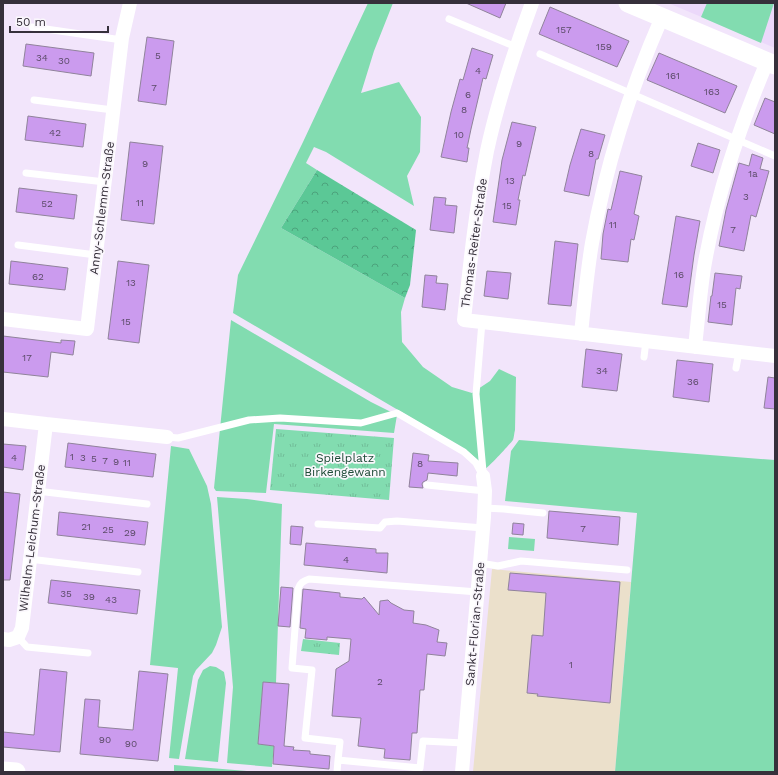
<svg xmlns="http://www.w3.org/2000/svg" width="778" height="775" font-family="'Work Sans',sans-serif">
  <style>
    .commercial { fill: #ebe0cb }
    .built { fill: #ebd8fa }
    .green { fill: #82dcb0 }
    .forest { fill: url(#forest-crowns) }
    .park { fill: url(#park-tufts) }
    .building { fill: #cb9bee; stroke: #90839b }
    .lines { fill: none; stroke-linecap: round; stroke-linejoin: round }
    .lane { stroke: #fff; stroke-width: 7 }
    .street { stroke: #fff; stroke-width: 14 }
    .secondary { stroke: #fff; stroke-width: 19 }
    .labels { text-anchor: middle; stroke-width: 3.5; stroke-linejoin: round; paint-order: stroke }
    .number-label { font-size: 10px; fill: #5b4b68 }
    .street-label { font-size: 12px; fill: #36303b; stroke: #faf7fc }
    .park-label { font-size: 12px; fill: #1f4c38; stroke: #faf7fc }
  </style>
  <defs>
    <pattern id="forest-crowns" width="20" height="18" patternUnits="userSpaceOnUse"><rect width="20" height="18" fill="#5bc896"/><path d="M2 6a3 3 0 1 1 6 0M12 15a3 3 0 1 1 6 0" fill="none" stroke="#4ca37c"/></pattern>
    <pattern id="park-tufts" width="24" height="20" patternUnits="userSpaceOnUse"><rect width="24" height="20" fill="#82dcb0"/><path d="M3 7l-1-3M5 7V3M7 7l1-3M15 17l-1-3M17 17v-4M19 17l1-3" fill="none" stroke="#71bd98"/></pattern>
  </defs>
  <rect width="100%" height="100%" fill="#f2e5fb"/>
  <!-- commercial -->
  <path class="commercial" d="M492 569 631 582 615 772H473Z"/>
  <!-- built -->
  <path class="built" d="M668 3H775V48L699 16Z"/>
  <!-- green -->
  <path class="green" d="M368 3H393L374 51 361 93 399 82 421 117 420 152 407 176 414 206 326 152 314 147 306 163 317 170 281 228 405 298 401 312 402 342 423 367 452 387 472 393 490 381 499 369 516 377 515 430C514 434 514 437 513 440 511 443 487 469 484 470L478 460 466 450 233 313 238 275 303 142Z
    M707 3H774L761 43 701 17Z
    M231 320 371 402 397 415 394 433 274 424 266 493 216 491 214 488Z
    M519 440 775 460V772H615L637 513 505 501 511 451Z
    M171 446 189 449 207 486 211 504 222 627 216 645 212 653 196 670 193 676 179 759 169 758 178 668 150 665Z
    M217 497 247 499 282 504 276 683 263 682 258 744 274 746 272 767 227 763 233 687Z
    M509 537 535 539 534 551 508 549Z
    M210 666 216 667 224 672 226 683 218 762 185 759 198 680 203 670Z
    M174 765 260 772H191L174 771Z"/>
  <!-- forest -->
  <path class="forest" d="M317 170 416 230 410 285 405 298 281 228Z"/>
  <!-- park -->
  <path class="park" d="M276 429 394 438 389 500 270 490Z
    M303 639 340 643 339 655 301 651Z"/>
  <!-- building -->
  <path class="building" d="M466 3H506L500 18Z
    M550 7 629 41 617 67 539 34Z
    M147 37 174 41 166 105 138 101Z
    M26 44 94 53 91 76 23 66Z
    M472 48 493 55 486 79 483 78 471 129 467 148H469L467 162 441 157 451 112 460 79 463 80Z
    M659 53 737 86 725 113 647 80Z
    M765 98 775 102V134L754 125Z
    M28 116 86 124 83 147 25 140Z
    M512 122 536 127 525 176 523 175 518 200H520L516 225 493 222 502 160Z
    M581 129 605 135 598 159H596L589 196 564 191 570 165Z
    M130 142 163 146 154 224 121 220Z
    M698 143 720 150 713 173 691 166Z
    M752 154 763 158 760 169 769 171 756 217 751 215 744 251 719 246 726 210 739 163 749 166Z
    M620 171 642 176 634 214 639 216 634 240 631 239 628 262 601 259 603 234 608 209 611 210Z
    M19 188 77 195 74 219 16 212Z
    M434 197 446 198 445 205 457 206 454 233 430 230Z
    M676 216 700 221 694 255 687 307 662 304Z
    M555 241 578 244 571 306 548 304Z
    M11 261 68 268 65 290 9 284Z
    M118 261 149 265 139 343 108 339Z
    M487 271 511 273 508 299 484 296Z
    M715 273 742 276 740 289 736 288 732 325 708 322 711 296H712Z
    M425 275 437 276 436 283 448 284 445 310 422 307Z
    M3 336 61 343V340L75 341 73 355 51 352 48 377 3 372Z
    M586 349 622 354 617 391 582 387Z
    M677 360 713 364 709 402 673 397Z
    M768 377 775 378V409L764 408Z
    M68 443 156 454 153 477 65 467Z
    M3 444 26 446 23 470 3 467Z
    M413 453 429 455 428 461 458 463 457 476 428 473 427 480 423 482 422 484 423 488 409 487Z
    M3 492 20 494 10 580H3Z
    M549 511 620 517 618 545 547 538Z
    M59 512 148 522 145 545 57 535Z
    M513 523 524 524 523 535 512 534Z
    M291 526 303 527 301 545 290 544Z
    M306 543 376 549V553H388L387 573 304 565Z
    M510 573 620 582 610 703 537 696 538 694 527 693 532 635 543 636 546 593 508 590Z
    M51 580 140 590 137 614 48 603Z
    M281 587 293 588 290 627 278 626Z
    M303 589 340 593V597L362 599 364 597 379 615 380 601 388 600 391 603 404 610 414 611 413 623 426 625 439 630 437 642 447 643 445 656 427 654 424 690H420L417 733H412L410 760 384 758 385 749 358 746 361 718 332 716 336 669 349 661 351 639 327 637V640L305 638 306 629 300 628Z
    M40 669 67 672 60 752 3 747V732L34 735Z
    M139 671 168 674 158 761 80 754 85 699 100 700 98 727 133 730Z
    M263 682 289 684 284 746 294 747 293 750 310 751V754L330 756 329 769 273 764 274 746 258 744Z"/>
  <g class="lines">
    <!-- lane -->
    <path class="lane" d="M449 19 516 47
      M32 27 122 40
      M540 54 775 156
      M34 100 113 110
      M26 173 105 182
      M18 245 96 255
      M482 322 476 394 483 471
      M644 357 646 341
      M736 368 739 352
      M167 437 178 438 249 420 280 418 361 423 397 413 464 452 476 463 483 476
      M427 485 485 491
      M37 491 147 504
      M484 508 504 509 543 513
      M318 524 380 528 385 522 397 521 483 528
      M29 559 138 572
      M480 563 498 566 521 561 533 562 627 570
      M18 637 27 647 88 653
      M464 743 423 741 420 768 338 760 340 742 305 738 312 670 292 668 298 589C300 583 303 581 309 579L478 592
      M337 772 338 760"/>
    <!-- street -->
    <path class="street" d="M532 3C514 52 498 100 487 151 476 207 470 264 464 320L775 356
      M3 319 87 329 122 38 130 3
      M581 334C584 304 587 273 592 243 606 165 630 90 662 17
      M695 347C698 320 700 294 704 268 716 197 739 128 767 62
      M3 419 46 424 22 628 18 637 9 640 3 639
      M46 424 167 437
      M462 772 484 517 485 491 483 476"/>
    <!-- secondary -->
    <path class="secondary" d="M628 3 775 65
      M3 771 16 772"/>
  </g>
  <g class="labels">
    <!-- number labels -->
    <g class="number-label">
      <text x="564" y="33">157</text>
      <text x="604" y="50">159</text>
      <text x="158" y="59">5</text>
      <text x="42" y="61">34</text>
      <text x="64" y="64">30</text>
      <text x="478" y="74">4</text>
      <text x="673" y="79">161</text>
      <text x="154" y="91">7</text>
      <text x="712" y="95">163</text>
      <text x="468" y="98">6</text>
      <text x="464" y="113">8</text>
      <text x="55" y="136">42</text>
      <text x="459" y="138">10</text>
      <text x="519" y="147">9</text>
      <text x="591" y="157">8</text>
      <text x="145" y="167">9</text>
      <text x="753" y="177">1a</text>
      <text x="510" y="184">13</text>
      <text x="746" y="200">3</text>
      <text x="140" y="206">11</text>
      <text x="47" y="207">52</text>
      <text x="507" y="209">15</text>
      <text x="613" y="228">11</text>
      <text x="733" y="233">7</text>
      <text x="679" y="278">16</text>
      <text x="38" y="280">62</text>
      <text x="131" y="286">13</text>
      <text x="722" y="308">15</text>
      <text x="126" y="325">15</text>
      <text x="27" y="361">17</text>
      <text x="602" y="374">34</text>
      <text x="693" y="385">36</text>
      <text x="72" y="460">1</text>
      <text x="14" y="461">4</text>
      <text x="83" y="461">3</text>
      <text x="94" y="462">5</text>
      <text x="105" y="464">7</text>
      <text x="116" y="465">9</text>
      <text x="127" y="466">11</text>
      <text x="420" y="467">8</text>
      <text x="86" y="530">21</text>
      <text x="583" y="532">7</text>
      <text x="108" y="533">25</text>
      <text x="130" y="536">29</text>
      <text x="346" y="563">4</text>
      <text x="66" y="597">35</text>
      <text x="89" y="600">39</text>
      <text x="111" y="603">43</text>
      <text x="571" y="668">1</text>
      <text x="380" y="685">2</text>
      <text x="105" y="743">90</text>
      <text x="131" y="747">90</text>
    </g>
    <!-- street labels -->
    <g class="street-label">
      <text transform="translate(102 208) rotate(-83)" y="4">Anny-Schlemm-Straße</text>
      <text transform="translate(474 243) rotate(-82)" y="4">Thomas-Reiter-Straße</text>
      <text transform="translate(32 538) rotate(-83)" y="4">Wilhelm-Leichum-Straße</text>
      <text transform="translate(475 624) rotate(-85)" y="4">Sankt-Florian-Straße</text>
    </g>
    <!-- park labels -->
    <g class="park-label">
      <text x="345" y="462">Spielplatz<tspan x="345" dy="14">Birkengewann</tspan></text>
    </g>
  </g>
  <!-- border -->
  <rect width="778" height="775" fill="none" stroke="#36303b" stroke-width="8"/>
  <!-- scale -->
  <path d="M10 26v6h98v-6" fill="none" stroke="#36303b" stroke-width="2"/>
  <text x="16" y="26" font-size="12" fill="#36303b" stroke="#faf7fc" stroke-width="3" paint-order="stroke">50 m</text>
</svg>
